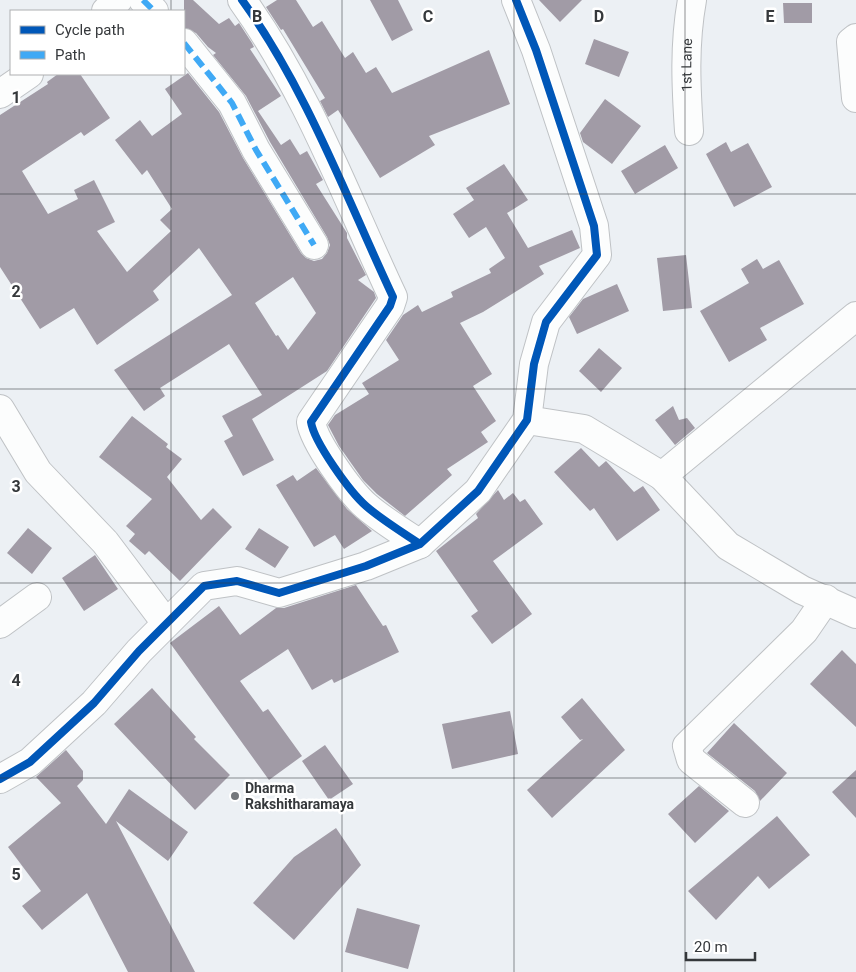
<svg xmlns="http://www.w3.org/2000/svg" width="856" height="972" font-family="Roboto,sans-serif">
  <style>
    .building { fill: #a19ba6; fill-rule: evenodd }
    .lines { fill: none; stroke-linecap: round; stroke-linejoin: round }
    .street-casing { stroke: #bfc2c5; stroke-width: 30 }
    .street { stroke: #fcfdfd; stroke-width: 28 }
    .quiet { stroke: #3fa9f5; stroke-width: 6; stroke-dasharray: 12 6; stroke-linecap: butt }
    .cycleway-casing { stroke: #fff; stroke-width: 11 }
    .cycleway { stroke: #0057b8; stroke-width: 8 }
    .grid { fill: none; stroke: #35383b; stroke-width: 1; stroke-opacity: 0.55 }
    .poi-dot { fill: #75787c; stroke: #fff; stroke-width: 2 }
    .labels { text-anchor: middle; stroke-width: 5; stroke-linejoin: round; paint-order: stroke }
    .street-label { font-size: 14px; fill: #35383b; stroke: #fff }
    .poi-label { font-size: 14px; font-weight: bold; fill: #35383b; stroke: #fff; text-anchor: start }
    .grid-label { font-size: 16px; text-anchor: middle; font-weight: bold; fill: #35383b; stroke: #fff; stroke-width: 5; stroke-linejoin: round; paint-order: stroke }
  </style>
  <rect width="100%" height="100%" fill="#ecf0f4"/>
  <!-- building -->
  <path class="building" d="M184 0H193L219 24 229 18 235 26 239 23 252 43 254 47 250 49 281 96 258 111 281 145 290 139 300 155 307 151 323 180 316 184 347 233V238L366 275 358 280 374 292 376 298 327 371 252 419 274 460 243 476 224 441 233 436 222 416 262 395 229 344 160 388 165 396 144 411 114 370 232 295 199 248 153 291 159 300 97 345 74 308 40 329 0 267V115L48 84 47 82 58 74H80L110 118 84 136 81 132 22 171 48 214 78 199 74 190 94 180 115 222 97 231 127 272 171 231 160 220 172 209 147 170 142 175 115 140 140 120 152 136 182 114 165 89 188 73 219 112 243 158 301 253 306 258 314 261 322 259 327 253 330 245 327 237 270 142 246 96 213 55 216 53 208 47 196 33 184 28ZM293 277 316 313 288 350 278 335 276 336 255 303Z
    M277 0H296L313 27 322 21 345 58 353 52 366 73 376 67 392 93 489 50 510 104 429 136 435 145 380 178 338 110 328 117 320 101 325 98 283 29 281 30 266 7Z
    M370 0H398L413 30 392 41Z
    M539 0H582L560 22Z
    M783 3H812V23H784Z
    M594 39 629 52 619 77 585 64Z
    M605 99 641 126 612 164 583 142 580 133Z
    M726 142 731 152 748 143 772 187 734 207 706 154Z
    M665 145 678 168 635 194 621 171Z
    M504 164 528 200 507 213 528 248 572 230 580 248 539 266 544 274 483 312 460 323 492 374 473 386 496 421 481 432 488 442 447 469 452 475 405 516 377 494 363 480 339 446 328 425 335 415 369 394 362 383 399 360 386 340 403 315 418 305 422 312 453 297 451 292 491 273 489 269 505 258 486 227 469 238 453 214 474 200 466 188Z
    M686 255 692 308 663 311 657 258Z
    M757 259 763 269 779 260 804 304 760 328 767 340 729 362 700 311 749 283 741 269Z
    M617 284 629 311 577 334 569 317 583 299Z
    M599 348 622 368 601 392 579 371Z
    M673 406 679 420 687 418 695 428 675 445 655 420Z
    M132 416 168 444 166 447 182 459 167 477 201 520 213 508 232 527 180 581 149 551 145 555 129 541 135 534 126 526 152 499 99 457Z
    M581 448 599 467 606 461 634 492 643 486 660 510 617 541 594 508 590 511 554 472Z
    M316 468 347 509 372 531 344 549 335 535 314 547 276 485 293 475 297 481Z
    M498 490 504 500 513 493 520 502 525 499 543 524 493 561 532 614 492 644 471 616 478 611 436 551 478 518 476 514Z
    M28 528 52 548 32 574 7 553Z
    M259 528 289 547 275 568 245 549Z
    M95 555 118 589 84 611 62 578Z
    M356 585 383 626 386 625 399 652 334 683 332 679 312 690 288 649 240 681 263 712 268 709 302 756 269 780 170 643 219 606 240 635 276 608H284Z
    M842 650 856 664V727L810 684Z
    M152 688 196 737 194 739 230 775 195 810 114 724Z
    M582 698 625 750 552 818 527 790 583 739 580 740 561 717Z
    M510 711 518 754 452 769 442 724Z
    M734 723 787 773 760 801 755 791 707 753Z
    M325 745 353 784 329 800 302 761Z
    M66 750 83 771V780L77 786 106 824 129 789 188 832 168 861 116 821 195 972H128L87 893 42 930 22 906 41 891 8 847 61 803 36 777Z
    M856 770V818L832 792Z
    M699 786 729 811 695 843 668 814Z
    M777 816 810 855 769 889 758 876 716 920 688 891Z
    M336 828 361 865 294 940 253 903 294 857Z
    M357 908 420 925 408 969 345 952Z"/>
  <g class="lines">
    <defs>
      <g id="street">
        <path d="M143 0 154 11"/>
        <path d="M242 0C307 90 346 197 393 297L390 306 311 422C314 442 350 492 366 506 382 520 402 532 420 544"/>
        <path d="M106 11 118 0"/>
        <path d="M856 38 851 42 856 98"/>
        <path d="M184 43 232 103 256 150 314 245"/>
        <path d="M0 94 29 74"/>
        <path id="s1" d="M689 131C686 86 684 44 692 0"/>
        <path d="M0 409 38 472 105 542 166 623"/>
        <path d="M527 420 584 429 662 476 856 316"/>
        <path d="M662 476 728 546 802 590 856 614"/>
        <path d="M0 624 37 597"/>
        <path d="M0 779 30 762 94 703 139 651 204 586 237 581 279 593 366 566 420 544 478 491 527 420 534 364 546 322 597 255 594 226 536 50 516 0"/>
        <path d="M745 803 691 760 687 746 804 631 826 599"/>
      </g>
    </defs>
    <!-- street casing -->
    <use href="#street" class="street-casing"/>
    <!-- street -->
    <use href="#street" class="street"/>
    <!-- quiet -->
    <path class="quiet" d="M143 0 154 11
      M184 43 232 103 256 150 314 245"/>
    <defs>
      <path id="cycleway" d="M242 0C307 90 346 197 393 297L390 306 311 422C314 442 350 492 366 506 382 520 402 532 420 544
        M0 779 30 762 94 703 139 651 204 586 237 581 279 593 366 566 420 544 478 491 527 420 534 364 546 322 597 255 594 226 536 50 516 0"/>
    </defs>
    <!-- cycleway casing -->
    <use href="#cycleway" class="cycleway-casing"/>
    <!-- cycleway -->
    <use href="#cycleway" class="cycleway"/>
  </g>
  <!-- grid -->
  <path class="grid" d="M171 0V11M342 0V972M514 0V972M685 0V972M171 74V972M0 194H856M0 389H856M0 583H856M0 778H856"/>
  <!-- markers -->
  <circle class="poi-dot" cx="235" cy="796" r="5"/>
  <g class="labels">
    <!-- street labels -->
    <g class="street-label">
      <text dy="5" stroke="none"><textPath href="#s1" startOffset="66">1st Lane</textPath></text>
    </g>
    <!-- poi labels -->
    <g class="poi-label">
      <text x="245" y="793">Dharma<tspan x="245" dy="16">Rakshitharamaya</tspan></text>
    </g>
  </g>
  <g class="grid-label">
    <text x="257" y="22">B</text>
    <text x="428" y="22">C</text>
    <text x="599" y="22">D</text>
    <text x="770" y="22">E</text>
    <text x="16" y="103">1</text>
    <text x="16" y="297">2</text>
    <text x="16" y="492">3</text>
    <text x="16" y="686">4</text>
    <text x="16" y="880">5</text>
  </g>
  <!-- legend -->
  <rect x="10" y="10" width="175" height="65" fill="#ffffff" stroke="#aeafb1"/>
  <rect x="20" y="26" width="25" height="8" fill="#0057b8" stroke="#aeafb1"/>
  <text x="55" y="35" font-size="15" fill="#35383b">Cycle path</text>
  <rect x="20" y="51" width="25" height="8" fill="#3fa9f5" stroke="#aeafb1"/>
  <text x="55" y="60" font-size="15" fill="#35383b">Path</text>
  <!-- scale -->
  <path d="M686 952v8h69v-8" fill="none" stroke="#35383b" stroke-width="2.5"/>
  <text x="694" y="952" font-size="15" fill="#35383b" stroke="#ffffff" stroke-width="4" paint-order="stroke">20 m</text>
</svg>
